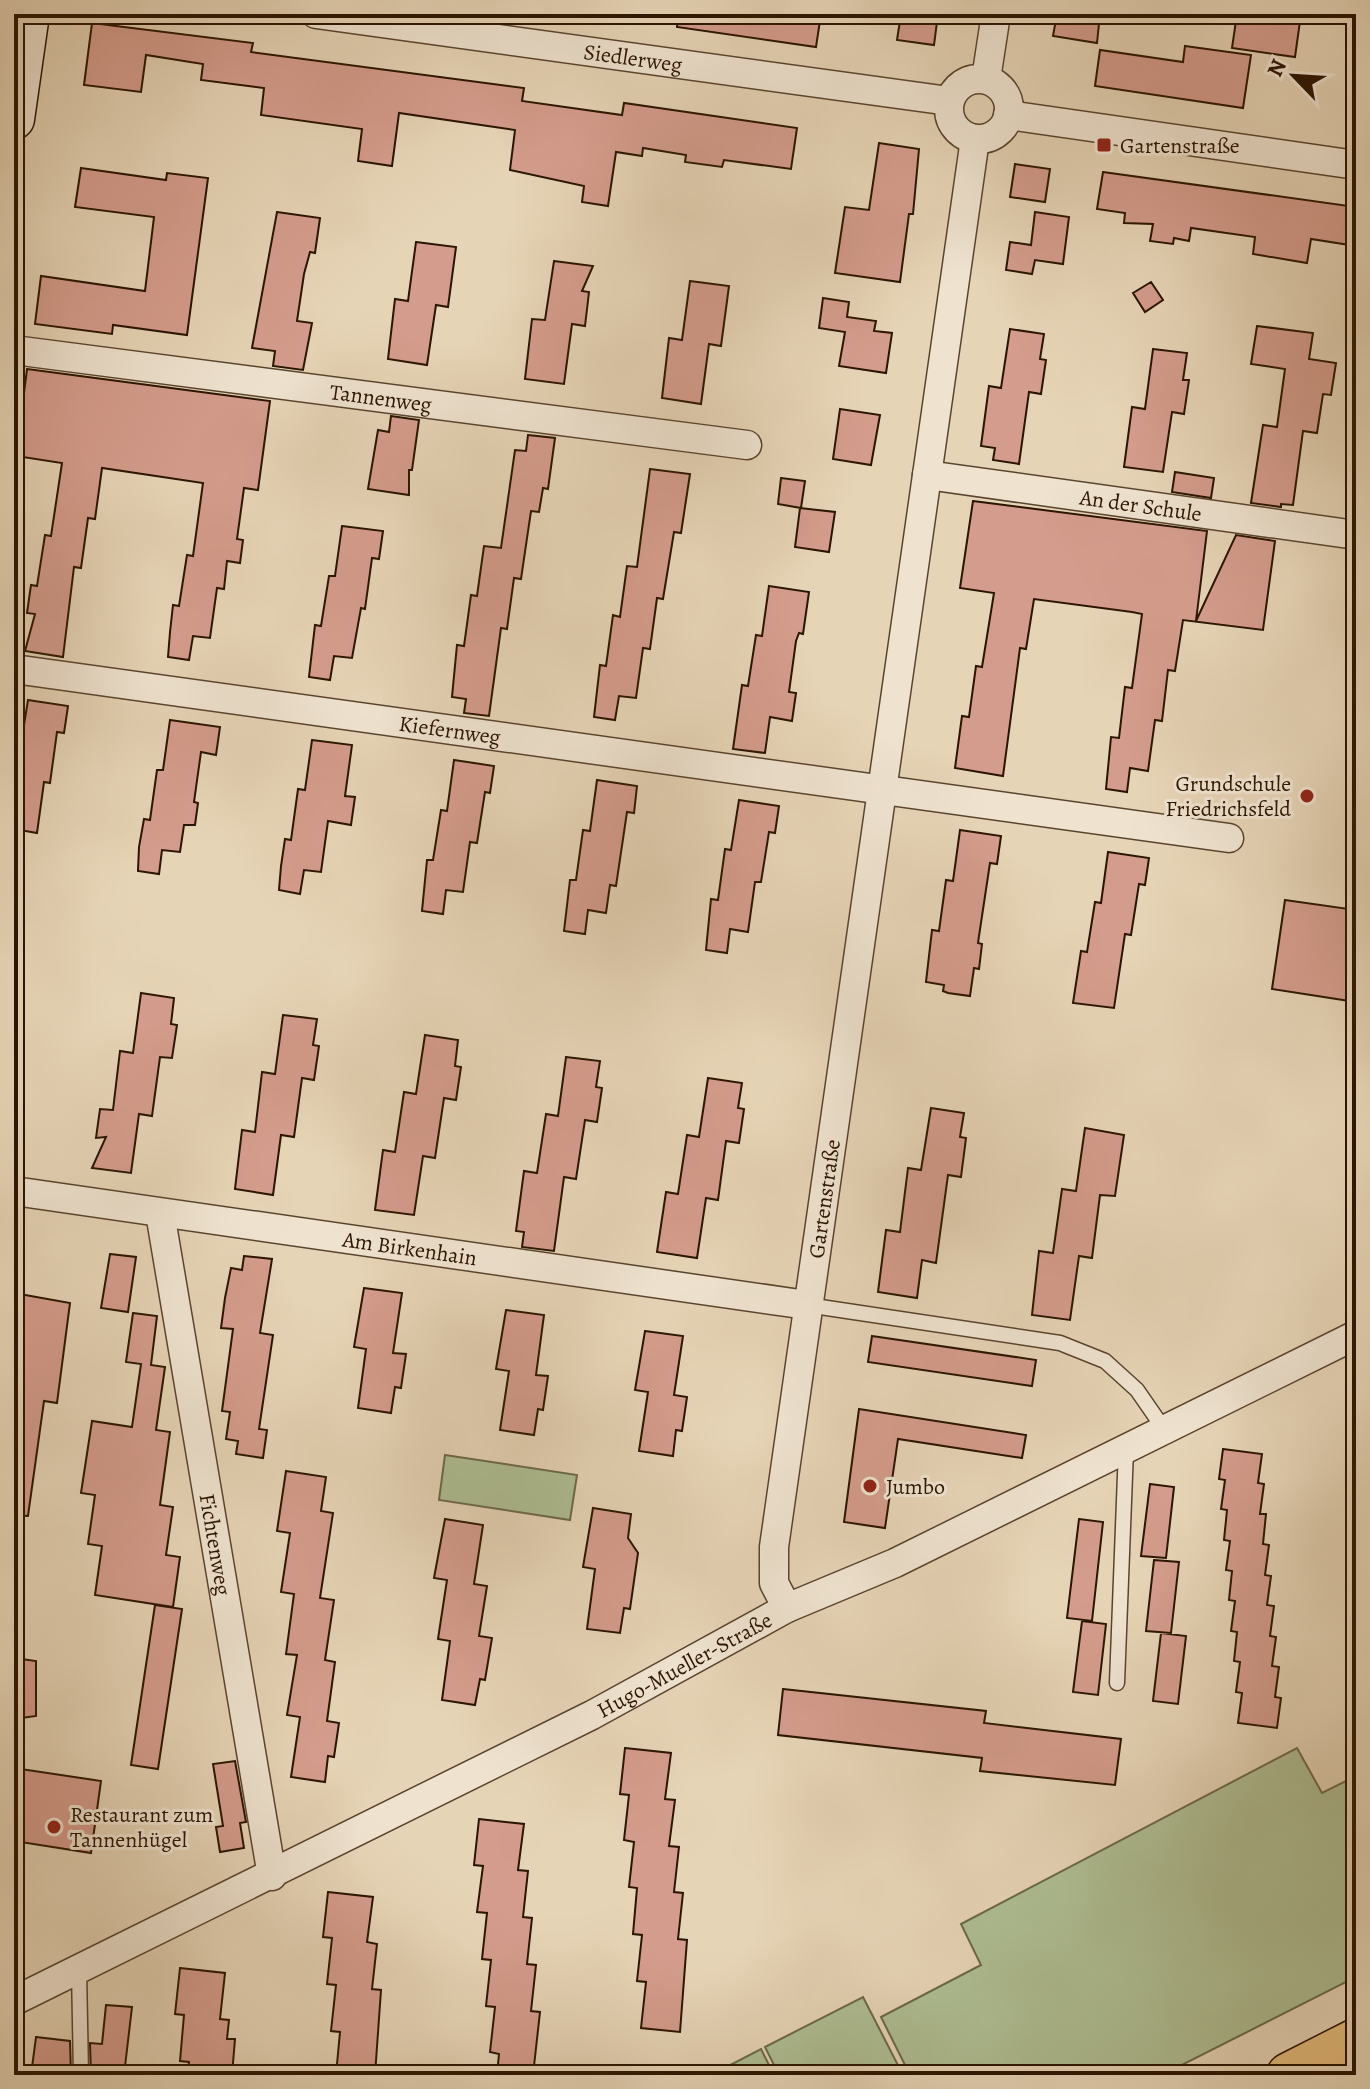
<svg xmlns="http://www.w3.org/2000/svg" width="1370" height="2089" font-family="Alegreya,serif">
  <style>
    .green { fill: #aebe93; stroke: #6c694a; stroke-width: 2 }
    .building { fill: #d49c8c; stroke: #2b1401; stroke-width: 2 }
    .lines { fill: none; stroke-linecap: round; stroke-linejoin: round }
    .lane-casing { stroke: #5a442e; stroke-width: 17 }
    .street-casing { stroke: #5a442e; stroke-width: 31 }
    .secondary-casing { stroke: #2b1401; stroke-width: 43 }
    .primary-casing { stroke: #2b1401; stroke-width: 47 }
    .lane { stroke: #efe3d0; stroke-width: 14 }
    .street { stroke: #efe3d0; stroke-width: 28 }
    .secondary { stroke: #efe3d0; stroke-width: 40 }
    .primary { stroke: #e3ba7b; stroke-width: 44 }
    .poi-dot { fill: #8f2418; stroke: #efe3d0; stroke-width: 3 }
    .labels { text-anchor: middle; stroke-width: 6; stroke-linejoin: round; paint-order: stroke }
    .street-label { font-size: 22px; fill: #2b1401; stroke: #efe3d0 }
    .poi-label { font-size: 22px; fill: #2b1401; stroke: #efe3d0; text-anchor: start }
  </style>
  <rect width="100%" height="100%" fill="#e6d4b6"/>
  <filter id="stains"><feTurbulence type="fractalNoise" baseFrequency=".0025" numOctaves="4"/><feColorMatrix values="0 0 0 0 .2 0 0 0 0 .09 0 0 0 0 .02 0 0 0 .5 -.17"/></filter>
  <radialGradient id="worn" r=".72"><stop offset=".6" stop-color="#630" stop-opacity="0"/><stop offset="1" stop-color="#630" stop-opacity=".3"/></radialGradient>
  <!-- green -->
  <path class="green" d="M445 1455 577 1475 570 1520 439 1500Z
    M1297 1748 1322 1793 1356 1776V1977L1162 2075H910L881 2017 981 1965 961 1924Z
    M863 1997 903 2075H779L765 2047Z
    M761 2049 774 2075H711Z"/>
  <!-- building -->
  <path class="building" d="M678 14H821L816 47 677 27Z
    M901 14H938L934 45 897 40Z
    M1057 14H1100L1097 43 1053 36Z
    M1237 14H1301L1295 57 1232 48Z
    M92 23 253 43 251 52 524 88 522 101 622 115 624 103 797 128 791 169 724 160 722 167 685 162 686 155 643 148 642 156 616 152 608 206 582 202 584 186 510 170 515 130 399 113 392 166 358 161 362 129 261 115 264 88 201 80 203 64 146 55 141 92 84 85Z
    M1185 46 1251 55 1243 108 1095 86 1100 50 1183 62Z
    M879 143 919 149 913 214H909L900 282 835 273 845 207 869 210Z
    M1015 164 1050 169 1045 202 1010 197Z
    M81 168 166 180 167 173 208 178 187 335 113 325 112 334 35 324 41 276 145 291 154 217 75 207Z
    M1103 172 1356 207V246L1311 239 1307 263 1253 254 1255 237 1191 228 1189 241 1174 238 1173 244 1150 241 1153 224 1124 223 1125 213 1097 209Z
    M277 212 320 218 315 253 310 252 304 274 297 321 312 323 303 370 273 366 275 351 252 348Z
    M1035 212 1069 217 1063 264 1035 260 1032 274 1006 270 1010 242 1031 245Z
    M416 242 456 247 448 307 436 305 427 365 388 359 395 299 408 301Z
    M554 261 593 266 582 291 589 292 585 326 572 324 564 384 525 379 532 319 545 320Z
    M690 281 729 286 721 346 709 344 701 404 662 398 669 338 682 340Z
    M1151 282 1163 300 1145 312 1133 293Z
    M823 298 849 302 847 317 876 321 874 331 892 333 886 373 839 366 845 332 819 328Z
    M1257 326 1313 333 1309 359 1336 363 1331 395 1323 394 1317 433 1303 431 1293 505 1281 504V507L1251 503 1263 425 1277 427 1285 369 1251 364Z
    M1010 329 1044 334 1040 359 1046 360 1041 394 1029 392 1019 464 993 460 995 448 981 446 989 386 1001 388Z
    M1153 349 1187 353 1183 380H1189L1184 414 1172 412 1163 472 1124 467 1132 407 1145 409Z
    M27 369 270 401 258 490 244 488 237 539 243 540 240 563 227 561 224 589 217 588 210 638 193 636 189 660 168 657 170 632 173 605 179 606 187 555 193 556 203 483 102 468 95 519 88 518 81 568 74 567 63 657 25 651 35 614 27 613 31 585 37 586 45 535 51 536 62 463 16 456Z
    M840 409 880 415 871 465 833 459Z
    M391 416 419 420 412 470H409V495L368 489 378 430 389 432Z
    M528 435 555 438 548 489 543 488 539 512 531 511 521 579 514 578 507 629 501 628 489 716 464 713 466 699 452 697 457 645 464 646 471 595 477 596 484 546 501 548 515 450 526 451Z
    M650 469 690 474 681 533 674 532 663 599 657 598 650 649 643 648 636 698 619 696 615 720 594 717 600 665 606 666 613 615 620 617 627 566 637 567Z
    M1175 472 1214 478 1211 498 1172 492Z
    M781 478 805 481 801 508 778 504Z
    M973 501 1207 531 1196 621 1236 535 1275 541 1263 630 1183 620 1175 671 1168 670 1162 721 1155 720 1148 771 1130 768 1127 792 1106 789 1111 737 1119 738 1125 687 1132 688 1142 614 1132 612 1034 599 1026 649 1020 648 1003 776 955 768 962 716 969 717 976 666 982 667 994 593 960 588Z
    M800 508 835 512 829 552 795 547Z
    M342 526 383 531 379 559 372 558 365 609 361 608 352 658 334 656 330 680 309 677 315 625 321 626 329 576H335Z
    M769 586 809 592 803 634 799 633 796 641 789 692 796 693 792 721 770 717 765 753 733 749 742 685 748 686 756 635 762 636Z
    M28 700 68 706 64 733 57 732 50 783 44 782 37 833 14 829V750H20Z
    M170 720 220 727 216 755 201 752 194 802 198 803 195 825H184L180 852 162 850 159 874 138 871 139 847 144 819 150 820 157 770H163Z
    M312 740 352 745 345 796 355 797 351 825 328 821 321 872 304 870 300 894 279 890 281 866 285 839 291 840 298 789 305 790Z
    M454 760 494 766 490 793 485 792 477 843 470 842 463 892 446 890 443 914 422 911 427 860H433L441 810 447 811Z
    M597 780 637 786 634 813 627 812 616 886 610 885 606 913 588 910 585 934 564 931 570 880H576L583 830 590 831Z
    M739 800 779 806 775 833 769 832 761 882H755L748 932 730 929 727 953 706 950 711 899 718 900 725 849 731 850Z
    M960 830 1001 836 997 864 990 863 979 936 978 943 982 944 979 969 974 968 970 996 948 993 943 991 944 985 926 982 932 930 939 931 946 880 953 881Z
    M1108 852 1149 858 1145 885 1139 884 1131 935 1125 934 1114 1008 1073 1003 1081 951 1087 952 1095 902 1101 903Z
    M1285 900 1356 910V1002L1272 989Z
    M141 993 174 998 171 1024 177 1025 172 1058 160 1057 152 1116 139 1114 131 1173 92 1168 106 1137 96 1138 100 1109 113 1110 120 1051 133 1053Z
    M283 1015 317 1019 313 1045 319 1046 314 1080 302 1078 294 1137 281 1135 273 1195 235 1189 242 1130 255 1132 262 1072 275 1074Z
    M425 1035 458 1040 455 1066 461 1067 456 1100 444 1098 435 1158 423 1156 414 1215 375 1210 383 1150 395 1152 404 1092 416 1094Z
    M566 1057 600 1061 596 1087 602 1088 597 1122 585 1120 576 1179 564 1177 554 1251 522 1247 524 1232 516 1231 524 1171 537 1173 546 1114 558 1116Z
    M708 1078 742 1083 738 1108 744 1109 739 1143 726 1141 718 1200 706 1198 697 1258 657 1252 666 1192 678 1194 687 1135 699 1137Z
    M931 1108 964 1113 960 1137 966 1138 961 1177 948 1175 936 1263 922 1260 917 1298 878 1292 886 1230 900 1232 908 1168 921 1170Z
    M1085 1128 1124 1135 1115 1196 1100 1195 1092 1258 1079 1256 1070 1320 1032 1315 1039 1251 1053 1253 1062 1189 1076 1191Z
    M110 1254 136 1257 128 1312 101 1308Z
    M244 1256 272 1259 260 1333 273 1335 259 1429 267 1430 263 1458 236 1454 238 1441 226 1439 230 1412 222 1411 233 1329 221 1328 225 1298 231 1268 242 1270Z
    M364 1288 402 1293 393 1353 406 1354 401 1388 395 1387 391 1413 358 1408 366 1349 354 1347Z
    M14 1293 70 1303 57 1403 44 1401 28 1516 14 1515Z
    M506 1310 544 1315 536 1375 548 1376 543 1410 538 1409 534 1435 500 1430 509 1371 496 1369Z
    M133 1313 157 1316 151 1365 165 1367 156 1430 170 1432 160 1505 173 1507 166 1555 180 1557 173 1607 95 1595 102 1546 88 1544 95 1495 81 1493 92 1421 132 1427 141 1364 126 1362Z
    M645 1331 683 1336 674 1395 687 1397 682 1431 676 1430 673 1456 639 1451 648 1392 635 1390Z
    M872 1336 1036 1360 1032 1386 868 1362Z
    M859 1409 1026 1435 1022 1458 898 1439 885 1528 844 1522Z
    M1223 1449 1262 1454 1258 1483 1264 1484 1260 1514H1266L1263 1544 1269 1545 1265 1575 1271 1576 1267 1605 1274 1606 1270 1636 1276 1637 1272 1666 1279 1667 1275 1697 1281 1698 1277 1728 1238 1723 1242 1693 1236 1692 1240 1662 1234 1661 1237 1632 1231 1631 1235 1601 1229 1600 1232 1571 1226 1570 1230 1541 1224 1540 1227 1510 1221 1509 1225 1480 1219 1479Z
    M286 1471 326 1477 321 1511 333 1513 320 1598 334 1600 325 1660 335 1662 327 1721 339 1723 334 1757 328 1756 325 1782 291 1777 300 1717 287 1715 297 1655 286 1654 294 1594 281 1592 290 1533 277 1531Z
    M1150 1484 1174 1487 1166 1558 1141 1556Z
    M593 1508 631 1514 628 1538 638 1553 630 1609 624 1608 620 1633 587 1629 595 1569 583 1567Z
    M445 1519 483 1525 474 1584 487 1586 479 1636 492 1638 485 1680 480 1679 475 1705 442 1700 450 1641 438 1639 447 1580 434 1578Z
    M1079 1519 1103 1522 1092 1621 1067 1618Z
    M1154 1560 1179 1562 1171 1633 1146 1631Z
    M155 1605 182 1609 158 1769 131 1765Z
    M1082 1621 1106 1624 1098 1695 1073 1692Z
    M1161 1633 1186 1636 1178 1704 1153 1701Z
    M14 1658 36 1661V1716L14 1719Z
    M783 1689 986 1711 984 1723 1121 1739 1115 1785 980 1771 982 1758 778 1735Z
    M625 1748 671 1753 665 1799 675 1800 669 1846 679 1847 674 1892 683 1893 678 1939 687 1940 680 2032 641 2028 646 1982 637 1981 642 1935 633 1934 637 1888 629 1887 634 1842 624 1840 629 1795 620 1794Z
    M235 1761 246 1822 240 1823 244 1848 220 1852 216 1827 223 1826 213 1764Z
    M14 1768 101 1781 91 1853 14 1841Z
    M479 1819 524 1824 518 1870 528 1871 523 1917 532 1918 527 1964 536 1965 531 2011 540 2012 533 2075H497L499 2054 490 2052 495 2007 486 2006 491 1960 482 1959 487 1913 477 1912 483 1866 474 1865Z
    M328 1892 373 1897 367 1942 377 1944 372 1989 381 1990 375 2075H336L340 2032 331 2031 336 1985 327 1984 332 1938 323 1937Z
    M180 1968 225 1973 220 2019 229 2020 227 2039H235L232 2075H187L189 2062 180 2061 184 2015 175 2014Z
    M106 2005 132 2007 124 2075H91L90 2043 102 2044Z
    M36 2037 70 2041 71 2075H31Z"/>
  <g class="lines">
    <defs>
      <path id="lane" d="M807 1305 1060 1343 1105 1361 1137 1390 1164 1429
        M1117 1683 1126 1449
        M79 1969 81 2075"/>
      <g id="street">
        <path id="s1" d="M316 14 949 101"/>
        <path d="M986 79 996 14"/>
        <circle cx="979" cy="109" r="30"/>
        <path d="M1008 115 1356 165"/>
        <path id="s2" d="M14 350 747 445"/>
        <path id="s3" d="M927 475 1356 535"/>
        <path id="s4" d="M14 669 1229 838"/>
        <path id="s5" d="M14 1191 807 1305"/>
        <path id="s6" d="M160 1213 272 1876"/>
        <path id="s7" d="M787 1608 774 1583V1547L975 139"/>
        <path id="s8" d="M14 2001 592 1715 787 1608 895 1563 1356 1335"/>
      </g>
      <path id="secondary" d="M14 119 29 14"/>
      <path id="primary" d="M1289 2075 1356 2041"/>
    </defs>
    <!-- lane casing -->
    <use href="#lane" class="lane-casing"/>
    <!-- street casing -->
    <use href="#street" class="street-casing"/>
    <!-- secondary casing -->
    <use href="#secondary" class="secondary-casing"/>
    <!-- primary casing -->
    <use href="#primary" class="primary-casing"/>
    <!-- lane -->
    <use href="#lane" class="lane"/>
    <!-- street -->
    <use href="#street" class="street"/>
    <!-- secondary -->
    <use href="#secondary" class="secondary"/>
    <!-- primary -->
    <use href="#primary" class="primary"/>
  </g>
  <!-- markers -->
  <g class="poi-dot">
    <rect x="1096" y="137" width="16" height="16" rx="4"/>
    <circle cx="1307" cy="796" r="8"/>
    <circle cx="870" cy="1486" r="8"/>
    <circle cx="54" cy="1827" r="8"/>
  </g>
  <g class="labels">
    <!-- street labels -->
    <g class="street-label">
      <text dy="8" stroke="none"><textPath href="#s1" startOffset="320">Siedlerweg</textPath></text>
      <text dy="8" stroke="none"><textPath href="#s2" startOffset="370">Tannenweg</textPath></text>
      <text dy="8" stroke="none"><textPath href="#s3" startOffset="216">An der Schule</textPath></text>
      <text dy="8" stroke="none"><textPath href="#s4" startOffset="440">Kiefernweg</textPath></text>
      <text dy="8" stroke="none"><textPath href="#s7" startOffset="416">Gartenstraße</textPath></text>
      <text dy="8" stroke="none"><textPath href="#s5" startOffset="400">Am Birkenhain</textPath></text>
      <text dy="8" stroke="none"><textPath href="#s6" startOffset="336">Fichtenweg</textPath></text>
      <text dy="8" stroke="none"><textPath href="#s8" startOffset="750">Hugo-Mueller-Straße</textPath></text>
    </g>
    <!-- poi labels -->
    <g class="poi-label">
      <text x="1120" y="153">Gartenstraße</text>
      <text x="1291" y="791" text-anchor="end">Grundschule<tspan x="1291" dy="25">Friedrichsfeld</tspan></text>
      <text x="886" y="1494">Jumbo</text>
      <text x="70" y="1822">Restaurant zum<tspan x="70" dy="25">Tannenhügel</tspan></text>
    </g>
  </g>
  <!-- margin -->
  <rect width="1370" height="2089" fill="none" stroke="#e6d4b6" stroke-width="48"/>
  <rect x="16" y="16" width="1338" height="2057" fill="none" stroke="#2b1401" stroke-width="4"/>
  <rect x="24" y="24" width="1322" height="2041" fill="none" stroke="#2b1401" stroke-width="2"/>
  <!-- north arrow -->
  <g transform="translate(1294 76) rotate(295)" stroke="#efe3d0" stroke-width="6" paint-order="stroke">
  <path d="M0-6L14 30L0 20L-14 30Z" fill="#2b1401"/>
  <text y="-12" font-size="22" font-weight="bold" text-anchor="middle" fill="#2b1401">N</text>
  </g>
  <rect width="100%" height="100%" filter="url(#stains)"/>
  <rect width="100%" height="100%" fill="url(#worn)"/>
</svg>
